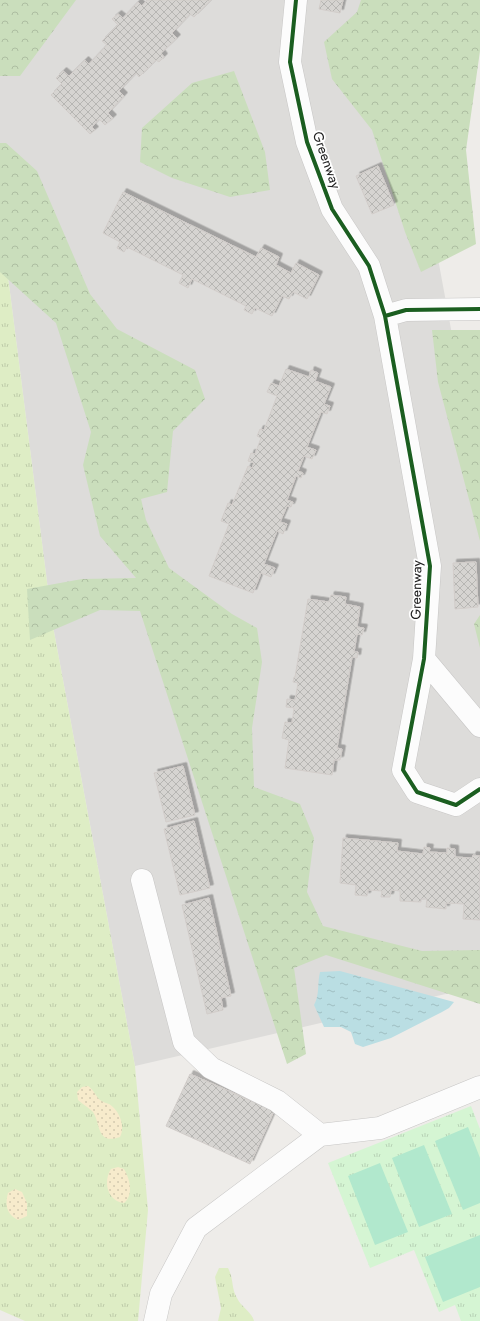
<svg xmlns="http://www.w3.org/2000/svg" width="480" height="1321" font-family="Jost,sans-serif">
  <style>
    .residential { fill: #dddcda }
    .grass { fill: url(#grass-tufts) }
    .forest { fill: url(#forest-crowns) }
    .sand { fill: url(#sand-dots) }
    .park { fill: url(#park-tufts) }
    .pitch { fill: #b1e8cd }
    .water { fill: url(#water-ripples) }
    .building { fill: url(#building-cross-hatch); stroke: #d2cdca; filter: url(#shadow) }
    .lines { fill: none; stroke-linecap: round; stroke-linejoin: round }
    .minor-casing { stroke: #c7c6c5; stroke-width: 23 }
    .minor { stroke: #fcfcfc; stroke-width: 22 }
    .cycleway-casing { stroke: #fff; stroke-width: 6 }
    .cycleway { stroke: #1b5e20; stroke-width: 4 }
    .labels { text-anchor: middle; stroke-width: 3.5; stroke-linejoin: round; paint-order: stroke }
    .street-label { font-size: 14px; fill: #202020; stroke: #fff }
  </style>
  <defs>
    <pattern id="grass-tufts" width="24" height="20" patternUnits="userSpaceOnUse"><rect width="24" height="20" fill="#deedc5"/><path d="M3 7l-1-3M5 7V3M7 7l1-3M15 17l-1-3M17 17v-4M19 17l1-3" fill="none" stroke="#becba9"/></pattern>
    <pattern id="forest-crowns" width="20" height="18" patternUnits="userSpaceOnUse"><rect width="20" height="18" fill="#cadebc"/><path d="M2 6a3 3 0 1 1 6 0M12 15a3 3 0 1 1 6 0" fill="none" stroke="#adbea1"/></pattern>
    <pattern id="sand-dots" width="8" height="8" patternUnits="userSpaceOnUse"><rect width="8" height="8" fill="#f7ebcc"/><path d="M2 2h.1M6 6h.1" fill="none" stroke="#d3c9af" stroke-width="1.8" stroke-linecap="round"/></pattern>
    <pattern id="park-tufts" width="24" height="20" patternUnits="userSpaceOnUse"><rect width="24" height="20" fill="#d5f5d3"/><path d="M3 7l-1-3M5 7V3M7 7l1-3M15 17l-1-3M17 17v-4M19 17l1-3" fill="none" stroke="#b7d2b5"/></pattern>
    <pattern id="water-ripples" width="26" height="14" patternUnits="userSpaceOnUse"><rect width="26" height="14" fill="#badee3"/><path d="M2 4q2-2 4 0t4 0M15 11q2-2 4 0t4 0" fill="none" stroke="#a0bec2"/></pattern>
    <pattern id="building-cross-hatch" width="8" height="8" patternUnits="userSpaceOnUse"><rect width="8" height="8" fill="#d6d4d1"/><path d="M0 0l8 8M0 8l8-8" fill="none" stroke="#b7b6b3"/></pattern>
    <filter id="shadow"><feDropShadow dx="3.5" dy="-3.5" stdDeviation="0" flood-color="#0004"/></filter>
  </defs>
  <rect width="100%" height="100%" fill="#eeece9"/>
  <!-- residential -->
  <path class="residential" d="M0 0H393L395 26 480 486V986L135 1066 52 621 0 214Z"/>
  <!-- grass -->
  <path class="grass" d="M0 214 52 621 135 1066 148 1210 138 1321H25L0 1310Z
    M219 1268H228C234 1279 231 1288 237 1298 241 1307 252 1312 254 1321H218L221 1308 215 1277Z"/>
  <!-- forest -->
  <path class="forest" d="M0 0H76L20 76H0Z
    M361 0H480V51L466 150 476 244 421 272 405 232 372 130 332 79 324 42 357 12Z
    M234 71 265 152 270 190 230 197 172 178 140 162 142 128 192 83Z
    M0 143H6L37 171 90 294 117 329 195 370 205 399 173 431 167 492 141 499 146 520 169 568 232 614 257 628 262 662 252 728 254 787 300 804 314 838 307 892 323 926 422 951 480 950V1004L326 955 294 968 306 1054 287 1064 140 611 100 610 30 640 27 589 82 579 136 578 100 536 83 465 91 432 56 323 0 272Z
    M432 330H480V541L438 382Z
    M480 615V648L474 624Z"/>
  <!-- sand -->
  <path class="sand" d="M88 1086C94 1090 95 1095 100 1100 103 1102 106 1103 109 1104 119 1110 126 1126 120 1137 95 1146 101 1120 92 1111 88 1107 82 1104 78 1100L77 1092 82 1087Z
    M118 1167 124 1169C130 1179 134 1195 124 1203 107 1201 103 1181 111 1169Z
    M15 1189 22 1192 27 1203V1216L18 1220C6 1214 5 1204 8 1193Z"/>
  <!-- park -->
  <path class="park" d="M471 1106 480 1129V1321H461L455 1305 439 1312 414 1250 370 1268 328 1163Z"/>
  <!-- pitch -->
  <path class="pitch" d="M468 1127 480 1158V1203L463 1210 435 1141Z
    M424 1145 452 1214 419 1227 392 1158Z
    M380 1163 408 1232 375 1245 348 1176Z
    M480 1235V1287L443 1302 425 1257Z"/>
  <!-- water -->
  <path class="water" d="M340 971 454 1002 449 1008 442 1012 391 1038 363 1047 355 1044 351 1032 341 1027H324L314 1005C320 994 317 984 320 972Z"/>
  <!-- building -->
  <path class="building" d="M147 0H211L194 17 190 14 172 33 177 38 161 53 164 57 159 62 156 60 139 77 136 73 119 91 124 96 108 113 113 118 105 125 99 119 92 127 95 130 90 134 51 95 62 84 56 78 63 71 69 76 85 60 89 64 107 45 102 41 118 25 112 19 118 14 123 18 138 2 142 6Z
    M321 0H343L340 13 319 9Z
    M378 166 394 205 372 214 356 176Z
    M123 192 256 257 261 248 279 257 276 265 291 273 296 263 319 275 307 299 293 292 289 299 282 296 272 316 255 308 252 314 244 310 246 306 192 279 188 288 179 283 183 275 127 247 124 252 117 248 120 242 103 233Z
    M286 369 309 377 311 370 318 373 315 381 331 387 324 404 330 406 327 414 321 412 307 447 316 450 312 459 304 456 298 471 303 473 301 478 296 476 287 500 293 502 291 507 287 506 280 522 287 524 283 534 277 531 264 564 275 568 271 577 261 573 253 593 209 576 229 524 221 521 228 503 232 505 248 466 252 468 254 463 248 461 251 453 255 454 261 438 257 436 260 429 264 430 277 396 267 392 271 383 279 386Z
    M476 562 478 607 455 609 453 563Z
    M331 595 346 597 345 604 360 607 357 627 364 628 362 635 357 634 354 652H358L357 658 352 657 337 748 342 749 340 760H334L332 775 285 768 289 740 282 738 285 722 292 723 294 708 286 707 287 699 295 700 298 683 293 682 294 677H295L308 599 329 602Z
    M183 766 195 815 166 822 154 773Z
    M194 821 210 888 180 895 164 829Z
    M343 838 398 843 397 851 423 854 424 847 430 848 429 852 447 853V848L455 849V857L472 858 473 855 480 856V920L463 919 464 904 446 903V909L426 907 427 899H421V902L400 901V891L391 890 390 897H381L382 891 368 890 367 896 355 895 356 885 340 883Z
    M209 898 231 996 221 998 223 1010 207 1014 182 905Z
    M190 1074 274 1111 250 1164 166 1126Z"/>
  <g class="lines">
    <defs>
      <path id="minor" d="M296 0 290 62 307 142 332 209 369 266 385 316
        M480 309 406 310 385 316 430 566 424 659 403 770 417 792 456 805 480 789
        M424 659 480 726
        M142 880 184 1042 211 1068 277 1101 320 1135
        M155 1321 161 1294 196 1228 320 1135 380 1128 480 1087"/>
    </defs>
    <!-- minor casing -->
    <use href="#minor" class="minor-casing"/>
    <!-- minor -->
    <use href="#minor" class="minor"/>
    <defs>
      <path id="cycleway" d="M296 0 290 62 307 142 332 209 369 266 385 316
        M480 309 406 310 385 316 430 566 424 659 403 770 417 792 456 805 480 789"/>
    </defs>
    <!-- cycleway casing -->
    <use href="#cycleway" class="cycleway-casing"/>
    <!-- cycleway -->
    <use href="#cycleway" class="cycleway"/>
  </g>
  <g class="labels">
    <!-- street labels -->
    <g class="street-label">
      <text transform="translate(327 160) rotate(71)" y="5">Greenway</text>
      <text transform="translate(416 590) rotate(-89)" y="5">Greenway</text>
    </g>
  </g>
</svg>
